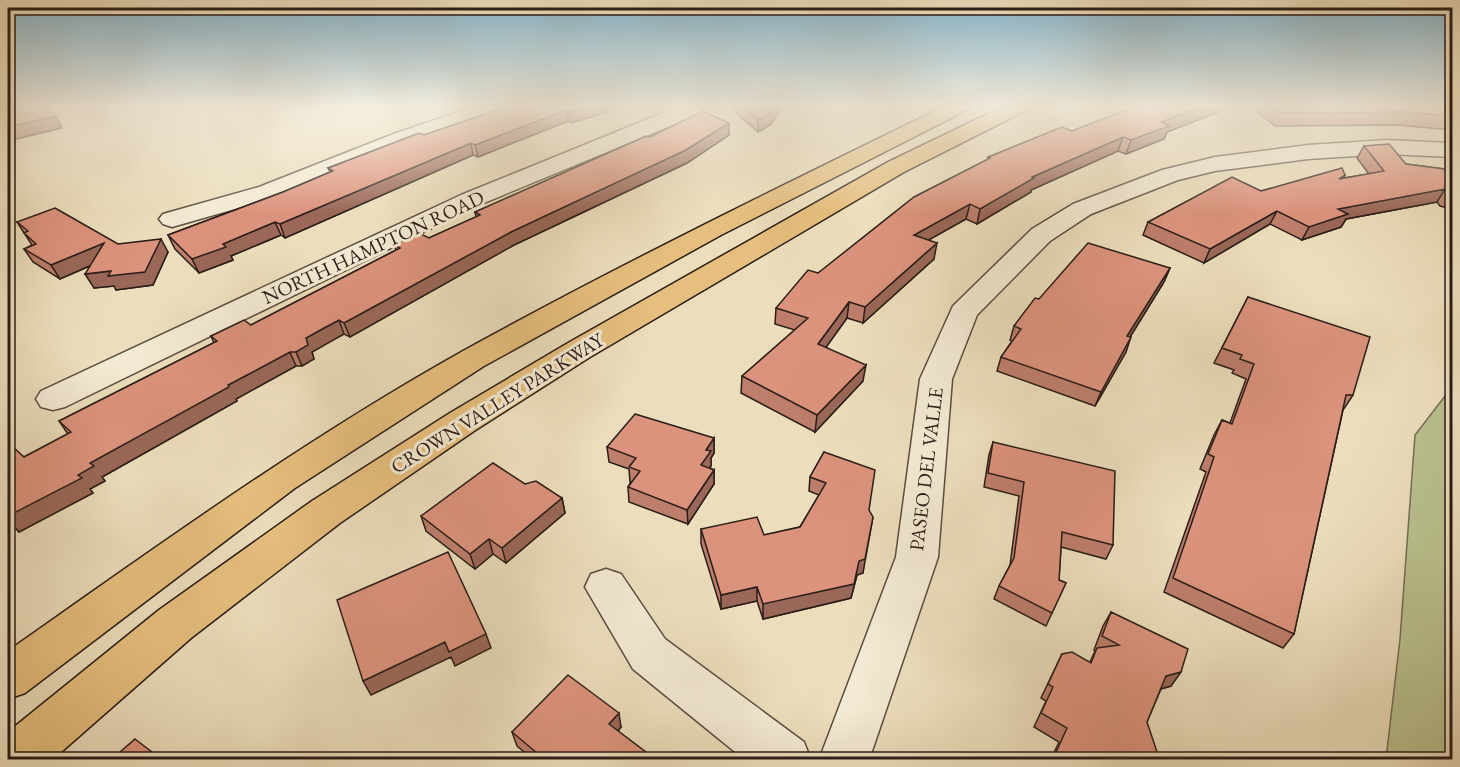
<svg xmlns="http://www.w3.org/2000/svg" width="1460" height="767" font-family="'EB Garamond',serif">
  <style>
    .green { fill: #bac18f; stroke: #726f54; stroke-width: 1.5 }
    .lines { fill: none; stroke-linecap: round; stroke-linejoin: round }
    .street-casing { stroke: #5a4d41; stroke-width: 3 }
    .primary-casing { stroke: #2a1d18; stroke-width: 3 }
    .street { fill: #f3ead3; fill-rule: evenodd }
    .primary { fill: #e6bf7e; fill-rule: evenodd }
    .wall { fill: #bd7e6c; stroke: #2a1d18; stroke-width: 1.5 }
    .shaded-wall { fill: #9a6758; stroke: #2a1d18; stroke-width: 1.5 }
    .building { fill: #dc937d; stroke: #2a1d18; stroke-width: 1.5 }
    .labels { text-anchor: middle; stroke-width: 6; stroke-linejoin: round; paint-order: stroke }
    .street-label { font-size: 20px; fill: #2a1d18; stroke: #f3ead3 }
  </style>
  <rect width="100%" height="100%" fill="#ecdebc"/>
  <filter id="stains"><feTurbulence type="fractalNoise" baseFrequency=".00333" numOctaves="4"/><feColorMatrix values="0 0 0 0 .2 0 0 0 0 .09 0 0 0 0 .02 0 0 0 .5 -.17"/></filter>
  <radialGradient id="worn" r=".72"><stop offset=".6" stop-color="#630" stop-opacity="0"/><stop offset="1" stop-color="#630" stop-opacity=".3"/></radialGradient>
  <!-- green -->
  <path class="green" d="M1452 387V759H1386L1400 639 1415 435Z"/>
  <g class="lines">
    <defs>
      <path id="street" d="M477 106H506L503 110 412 143 277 197 172 227 163 224 159 219 163 214 259 187 396 133Z
        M680 106H702L704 109 701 113 479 205 65 407 53 410 41 407 36 399 41 391 461 195Z
        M1387 140 1452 143V157L1387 154 1308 159 1215 171 1178 180 1091 214 1050 241 977 315 952 379 938 557 869 760H819L896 557 920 379 953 306 1032 229 1073 204 1162 170 1215 157 1308 145Z
        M606 569 621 574 665 639 804 742 811 760H745L633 669 585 587 591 574Z"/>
      <path id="primary" d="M945 106H970L967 110 721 235 484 366 295 488 25 693 8 699V651C156 547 304 440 463 351 621 264 783 185 945 106Z
        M1004 106H1030L1027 110 904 172 590 357 474 431 340 523 191 638 52 760H8V732L159 610 312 501 450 413 568 343 888 162Z"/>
    </defs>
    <!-- street casing -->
    <use href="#street" class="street-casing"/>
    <!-- primary casing -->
    <use href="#primary" class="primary-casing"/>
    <!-- street -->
    <use href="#street" class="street"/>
    <!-- primary -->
    <use href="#primary" class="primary"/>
  </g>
  <!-- wall -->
  <path class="wall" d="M509 106H608V112L571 123 568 121 478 157 473 155 285 238 281 235 231 256 233 260 199 273 175 249 168 235 283 192 330 172 328 168Z
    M731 106H783L770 125 758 132 731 108Z
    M1127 106H1233L1167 132 1164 139 1126 154 1118 151 1031 190V192L977 224 966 219 928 240 934 259 863 323 847 318 826 347 863 381 815 432 741 393 742 376 795 330 775 324 776 308 818 273 988 159V157L1072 131 1126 111Z
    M1250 106H1452V130L1398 125 1275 126Z
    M729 135 687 163 514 245 350 337 344 334 329 342 312 352 314 359 302 366H296L236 399 237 401 102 477 105 481 90 489 93 493 19 532 8 519V447L24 457 68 434 59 421 214 343 211 336 251 325 396 250 394 245 429 238 476 217 475 212 650 137Z
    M1364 146 1406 164 1452 170V209L1440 206 1437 202 1346 219 1341 227 1302 240 1270 224 1204 263 1143 235 1148 222 1261 191 1345 175 1344 178 1369 174 1357 158Z
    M17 222 118 244 168 252 153 285 116 290 114 286 94 288 90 266 60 279 33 262 24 249 32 245Z
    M1170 268 1164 282 1130 337 1126 352 1095 406 997 371 1001 357 1012 341 1010 340 1014 326 1039 299Z
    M1248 297 1353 395 1343 410 1294 634 1283 648 1164 592 1206 472 1200 469 1214 435 1222 420 1230 423 1246 379 1232 373 1234 370 1214 363Z
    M714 438V453L711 458V466L710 468 714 470V484L688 524 629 502 628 487 631 482H630L629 469 609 462 607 447Z
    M993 442 1113 545 1106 559 1061 547 1059 580 1066 583 1046 626 994 599 999 586 1010 565 1019 496 984 487 989 455Z
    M824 452 869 510 863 573 857 575 851 598 763 619 757 601 721 609 701 544V529L764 535 800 527 819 495 809 491 810 477Z
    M525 484 562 498 565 513 506 563 493 554 475 569 426 531 421 516Z
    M1111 612 1171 686 1161 689 1147 722 1154 759H1051L1059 742 1034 727 1046 701 1041 698 1062 654 1090 662 1095 651 1094 650 1103 626Z
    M621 727 618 731 655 759H533L517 746 512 732Z"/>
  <!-- shaded-wall -->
  <path class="shaded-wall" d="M589 106H608V112L571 123 569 111Z
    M775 106H783L770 125 758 132V120Z
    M1204 106H1233L1167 132 1164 139 1126 154 1131 140 1161 122Z
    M566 110 568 121 478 157 475 145Z
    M56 116 62 128 8 141V127Z
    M729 123V135L687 163 514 245 350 337 344 323 511 232Z
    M1123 137 1118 151 1031 190V192L977 224 980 209 1032 177Z
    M471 143 473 155 285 238 280 224Z
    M1445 189 1437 202 1346 219 1341 227 1302 240 1309 227 1338 209Z
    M970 204 966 219 911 250 914 235Z
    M1277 211 1270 224 1204 263 1210 249Z
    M275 222 281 235 231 256 233 260 199 273 192 259 223 244Z
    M161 239 168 252 153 285 116 290 114 286 94 288 85 274 111 271Z
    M104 243 112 256 60 279 51 265Z
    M937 243 934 259 863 323 865 307Z
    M1170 268 1164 282 1122 350 1127 336Z
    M849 302 847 318 817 360 818 344Z
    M339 320 344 334 312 352 314 359 302 366 296 352 306 338Z
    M1131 337 1126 352 1095 406 1101 392Z
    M290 352 296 366 236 399 237 401 102 477 105 481 90 489 93 493 19 532 8 519V516L78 475 90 463 228 385Z
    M866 365 863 381 815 432 817 415Z
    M714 438V453L711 458V466L702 480 701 465 706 450Z
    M714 470V484L688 524 687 510Z
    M562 498 565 513 506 563 502 548Z
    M873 517 863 573 857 575 851 598 763 619V604L859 561Z
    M489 539 493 554 475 569 470 554Z
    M757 587V601L721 609V595Z
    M486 634 491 648 455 666 451 657 371 695 363 681 445 642Z
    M1181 672 1171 686 1157 690 1166 676Z
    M619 713 621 727 612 738 609 724Z"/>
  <!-- building -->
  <path class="building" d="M17 106H42L56 116 8 127V108Z
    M509 106H589L569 111 566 110 475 145 471 143 280 224 275 222 223 244 226 247 192 259 168 235 283 192 333 171 328 168 419 133 424 135Z
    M742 106H775L770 113 758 120Z
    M1137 106H1204L1161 122 1169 126 1131 140 1123 137 1032 177 1034 178 980 209 970 204 914 235 937 243 865 307 849 302 818 344 866 365 817 415 742 376 808 318 776 308 808 270 818 273 914 197 990 158 988 157 1062 127 1072 131Z
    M1272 106H1452V116L1405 112 1281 113Z
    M703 111 729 123 686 150 511 232 344 323 339 320 324 328 306 338 308 345 296 352H290L249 374 228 385 229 387 90 463 94 466 78 475 82 478 8 516V447L11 445 24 457 71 432 59 421 217 341 211 336 244 320 251 325 400 248 394 245 419 233 429 238 480 215 475 212 646 136 650 137Z
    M1389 144 1406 164 1452 170V194L1449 193 1445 189 1338 209 1348 214 1309 227 1277 211 1210 249 1148 222 1232 177 1261 191 1342 168 1345 175 1339 179 1384 171 1364 146Z
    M55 208 118 244 161 239 145 272 108 276 111 271 85 274 104 243 51 265 24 249 36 244 24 233 28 231 17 222Z
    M1088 243 1170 268 1127 336 1131 337 1101 392 1001 357 1021 329 1014 326 1035 298 1039 299Z
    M1248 297 1370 337 1353 395H1346L1294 634 1173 578 1214 457 1208 454 1222 420 1232 424 1254 364 1240 359 1242 355 1222 348Z
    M635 414 714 438 706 450 711 451 701 465 714 470 687 510 628 487 640 471 629 467 636 458 607 447Z
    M993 442 1115 471 1113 545 1062 532 1059 580 1066 583 1052 613 999 586 1014 558 1024 482 988 473Z
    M824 452 875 470 869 510 873 517 865 559 859 561 854 584 763 604 757 587 721 595 701 529 757 517 764 535 800 527 826 483 810 477Z
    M493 463 525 484 536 481 562 498 502 548 489 539 470 554 421 516Z
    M448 552 486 634 449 652 445 642 363 681 337 600Z
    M1111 612 1188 649 1181 672 1166 676 1147 722 1157 752 1154 759H1053L1067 728 1041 713 1053 687 1048 684 1062 654 1072 652 1091 663 1097 648 1119 645 1102 636Z
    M568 675 619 713 609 724 655 759H544L512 732Z
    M135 739 161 759H112Z"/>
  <!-- sky -->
  <linearGradient id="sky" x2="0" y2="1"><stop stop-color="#89b8d0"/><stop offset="0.5" stop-color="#f6f0e1"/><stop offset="1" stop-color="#f6f0e1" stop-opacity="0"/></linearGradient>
  <rect width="1460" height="213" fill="url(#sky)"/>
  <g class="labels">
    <!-- street labels -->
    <g class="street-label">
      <text transform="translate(373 247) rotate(-25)" y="7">NORTH HAMPTON ROAD</text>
      <text transform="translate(497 403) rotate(-32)" y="7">CROWN VALLEY PARKWAY</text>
      <text transform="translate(926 469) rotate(-83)" y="7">PASEO DEL VALLE</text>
    </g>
  </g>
  <!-- margin -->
  <rect width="1460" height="767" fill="none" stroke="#ecdebc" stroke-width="30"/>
  <rect x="9" y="9" width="1442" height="749" fill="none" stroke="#2a1d18" stroke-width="3"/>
  <rect x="15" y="15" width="1430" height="737" fill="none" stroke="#2a1d18" stroke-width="1.5"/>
  <rect width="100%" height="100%" filter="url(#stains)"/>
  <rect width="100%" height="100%" fill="url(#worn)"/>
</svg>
